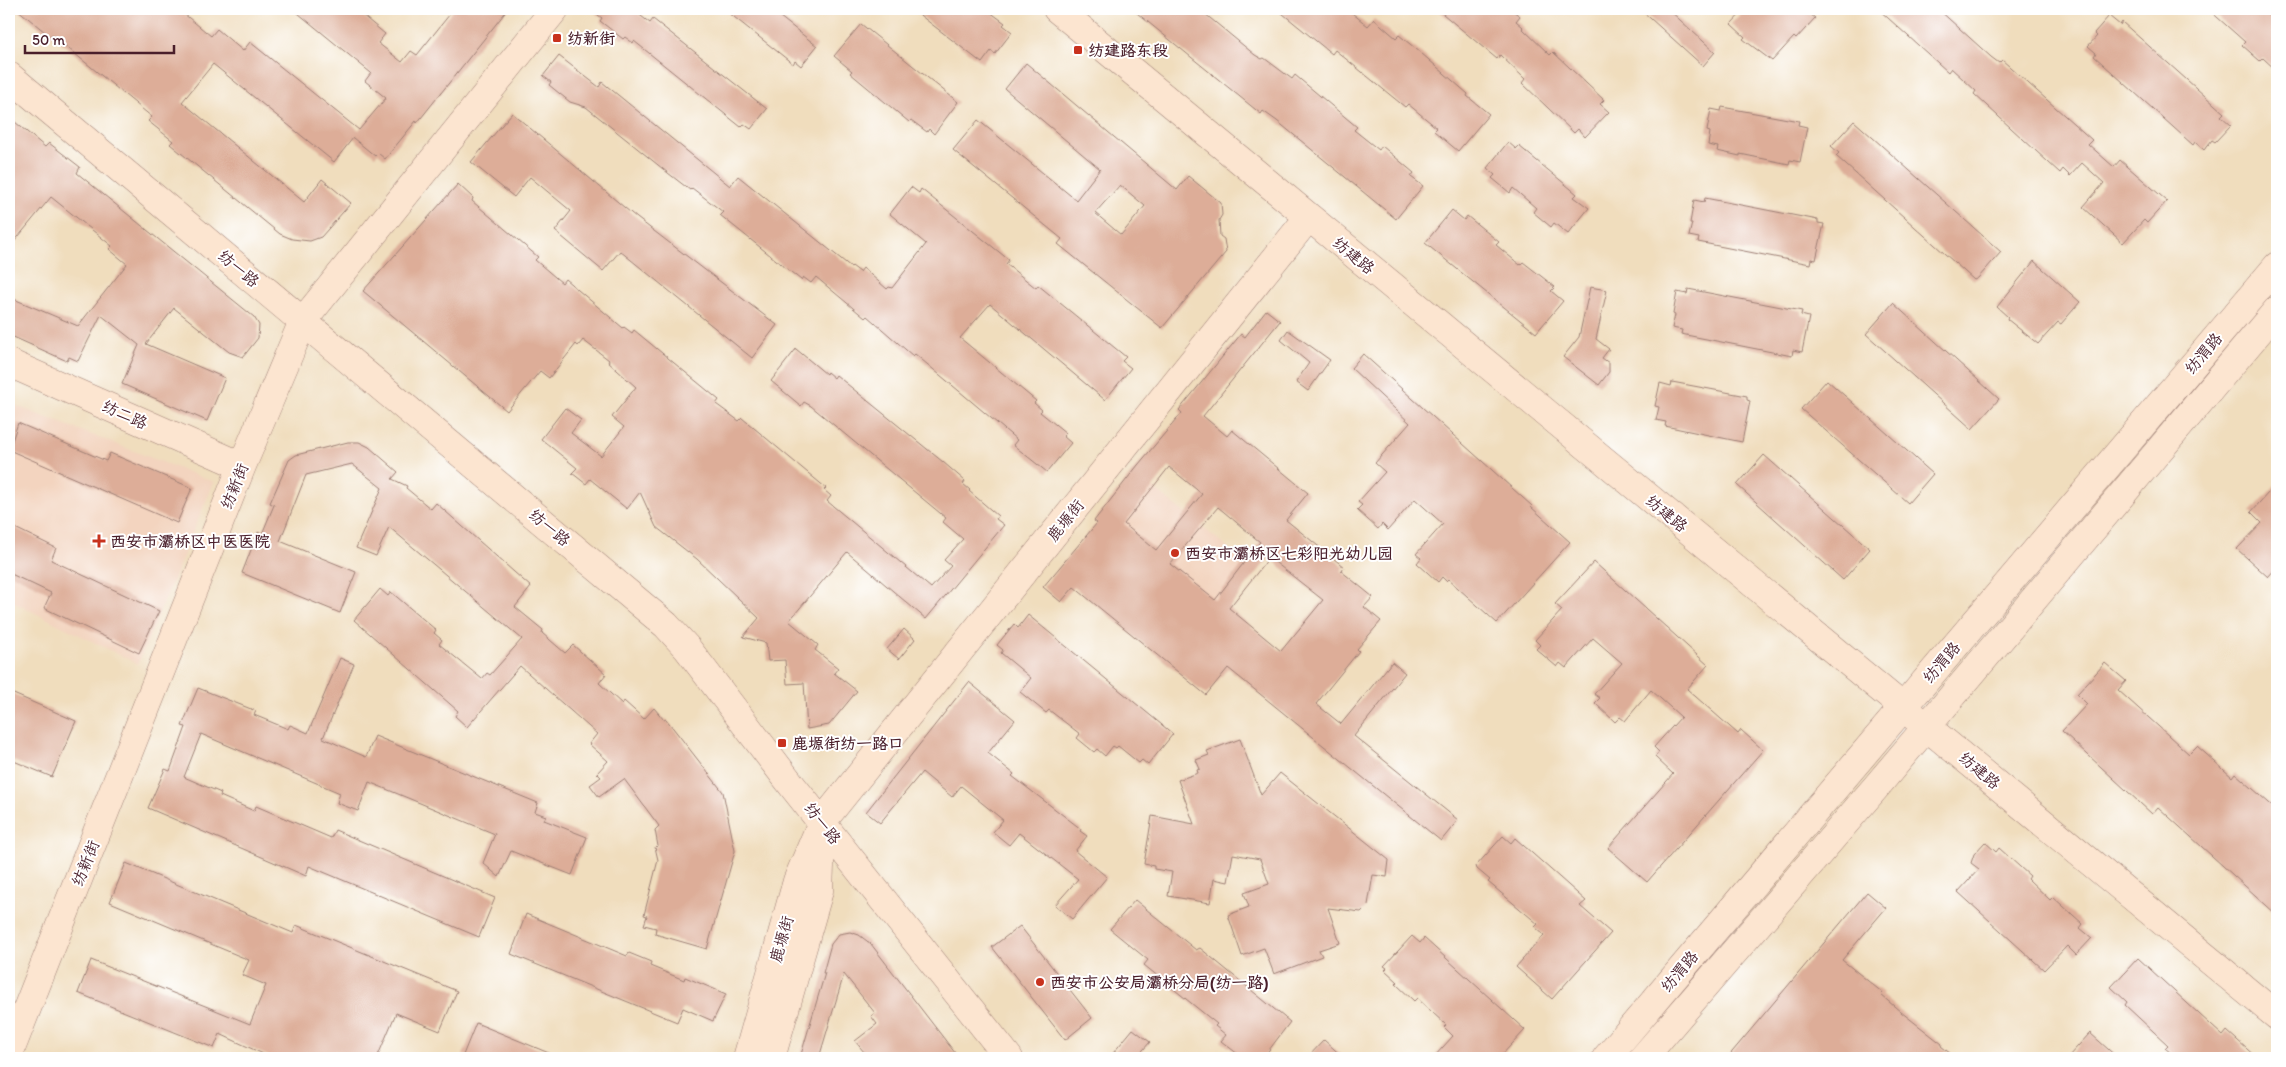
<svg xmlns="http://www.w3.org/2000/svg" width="2286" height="1067" font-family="Itim,'LXGW WenKai TC',sans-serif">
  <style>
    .built { fill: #f3d4bf }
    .building { fill: #ddad98; fill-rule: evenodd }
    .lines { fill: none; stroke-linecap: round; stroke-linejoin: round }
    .secondary-casing { stroke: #9d7e74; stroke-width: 29 }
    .secondary { stroke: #fce5d0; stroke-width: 28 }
    .poi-dot { fill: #c8321e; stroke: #fff; stroke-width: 2 }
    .labels { text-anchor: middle; stroke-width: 4; stroke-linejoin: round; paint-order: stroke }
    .poi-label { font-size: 16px; font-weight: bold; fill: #4a1f2b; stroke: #fff; text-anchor: start }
    .street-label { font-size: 16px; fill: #4a1f2b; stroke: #fff }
  </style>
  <rect width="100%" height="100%" fill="#fff"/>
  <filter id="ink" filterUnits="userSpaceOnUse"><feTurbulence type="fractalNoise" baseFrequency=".02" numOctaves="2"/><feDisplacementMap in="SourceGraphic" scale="10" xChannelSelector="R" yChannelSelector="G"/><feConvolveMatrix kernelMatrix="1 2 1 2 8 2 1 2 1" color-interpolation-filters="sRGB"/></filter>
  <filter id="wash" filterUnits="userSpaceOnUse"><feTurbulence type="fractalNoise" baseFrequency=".0096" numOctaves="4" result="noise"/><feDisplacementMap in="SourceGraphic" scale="20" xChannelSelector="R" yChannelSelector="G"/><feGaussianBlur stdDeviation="1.12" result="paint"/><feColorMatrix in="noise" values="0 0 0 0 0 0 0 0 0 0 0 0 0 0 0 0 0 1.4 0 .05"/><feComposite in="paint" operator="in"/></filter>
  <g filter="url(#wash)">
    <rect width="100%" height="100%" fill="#f0ddbd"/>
    <!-- built -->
    <path class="built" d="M9 403 214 482 138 664 9 600Z
      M1141 478 1256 570 1206 628 1095 535Z"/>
    <g id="blocks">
      <!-- building -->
      <path class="building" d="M17 9H178L211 36 217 29 243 51 250 42 359 130 386 98 365 81 371 73 293 9H355L385 34 378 43 402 62 411 51 417 55 454 9H508L417 123 416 121 385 159 378 153 375 156 353 138 334 162 213 64 182 102 304 202 322 179 351 203 321 237 310 241 292 239 280 234 170 144 173 141 148 121 152 117 52 35 51 37Z
        M590 9H632L650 23 653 19 767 109 751 129 744 124 741 127 634 41 633 43 625 37 623 39 600 21 602 18Z
        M724 9H770L817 46 801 66 795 61 793 64Z
        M912 9H986L1005 23 1003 25 1012 32 995 54 991 51 982 63Z
        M1132 9H1199L1255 55 1262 59 1264 58 1292 79 1295 75 1357 127 1354 130 1379 150 1382 146 1414 173 1411 177 1423 186 1396 219 1277 121 1263 111 1261 114Z
        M1277 9H1347L1368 26 1374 19 1396 38 1399 35 1421 53 1468 94 1467 96 1489 114 1458 151 1434 131 1437 128 1408 104 1405 107 1335 50 1332 54Z
        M1437 9H1510L1520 16 1516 21 1523 27 1522 28 1550 55 1553 52 1604 100 1600 104 1609 112 1585 137 1578 129 1574 133 1522 83 1525 79 1500 55 1497 59Z
        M1640 9H1668L1715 52 1703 66Z
        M1745 9H1804L1815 18 1796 39 1794 37 1772 61 1743 39 1745 37 1731 24Z
        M1878 9H1938L1991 57 1999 63 2002 60 2010 67 2092 140 2088 144 2114 167 2120 160 2167 201 2147 223 2144 220 2123 243 2083 207 2104 183 2082 163 2070 176 2063 169 2060 173 1974 94 1976 91 1951 68 1948 72Z
        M2208 9H2261L2277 23V71L2263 58 2260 61 2242 45 2245 42Z
        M2109 16 2120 25 2122 22 2224 113 2221 116 2231 125 2215 142 2212 140 2204 150 2195 142 2193 145 2094 56 2096 53 2088 46 2097 36 2094 33Z
        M861 24 958 102 934 134 929 129 927 132 911 120 909 122 850 73 852 71 834 56Z
        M559 56 599 87 602 82 730 186 738 176 851 267 852 266 860 272 863 268 887 289 889 287 892 288 926 244 890 214 911 187 919 193 921 189 1009 260 1006 264 1036 288 1038 285 1126 357 1122 361 1131 368 1105 400 990 304 960 338 1036 401 1034 403 1042 410 1040 412 1066 433 1063 436 1071 443 1047 472 1013 445 1017 440 965 396 915 354 913 356 867 316 865 318 816 277 811 283 803 277 801 280 720 215 723 212 692 188 690 190 668 173 586 107 570 102 549 85 551 82 543 76Z
        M1026 63 1177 190 1188 176 1221 203 1222 215 1219 220 1220 236 1224 239 1226 252 1162 328 1058 244 1062 239 953 150 978 120 1076 200 1100 169 1005 89ZM1120 185 1145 206 1121 235 1095 213Z
        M1722 107 1799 121 1798 125 1807 127 1800 162 1790 160 1789 164 1740 154V156L1717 151 1718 147 1708 145 1710 132 1707 131 1711 109 1721 111Z
        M512 113 637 218 777 325 752 358 620 251 603 271 555 231 571 211 530 177 514 197 471 162Z
        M9 117 45 147 49 143 80 167 77 173 254 317 259 325 258 338 243 357 229 352 174 308 146 344 225 378 207 421 122 384 139 345 101 315 78 361 69 357 67 361 9 335V297L78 326 127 264 109 249 112 246 51 197 9 248Z
        M1854 121 2001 252 1978 278 1974 280 1836 156 1839 153 1831 146Z
        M1508 142 1516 149 1519 146 1577 194 1574 197 1589 208 1568 234 1554 223 1551 227 1533 212 1536 208 1513 188 1510 193 1492 178 1495 175 1487 168Z
        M458 184 473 198 472 201 538 257 535 260 562 283 565 279 623 328 624 327 632 333 634 330 719 400 716 404 739 421 742 418 826 488 824 490 831 496 827 501 931 588 951 566 944 560 963 539 943 522 946 518 882 465 811 406 804 402 801 406 771 381 796 349 826 374 827 372 834 378 836 375 943 462 965 481 963 484 970 490 969 491 998 516 996 519 1004 525 926 619 847 552 789 621 818 645 815 650 838 668 834 673 857 691 829 725 807 729 804 683 787 684 785 660 768 661 766 643 743 637 759 618 697 559 656 527 640 492 627 509 590 479 586 484 572 473 577 468 541 439 565 408 581 420 571 433 601 456 624 427 612 417 636 387 608 362 609 360 583 340 578 346 576 344 549 378 540 371 507 411 363 291Z
        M1705 198 1818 220V223L1824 224 1816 260 1811 259 1810 264 1698 242 1699 238 1689 236 1692 223H1690L1694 200 1704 202Z
        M1452 210 1464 220 1467 216 1499 242 1496 245 1520 265 1523 262 1555 287 1551 291 1563 301 1536 333 1425 243Z
        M2034 261 2080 302 2061 324 2058 322 2038 344 2007 319 2008 317 1997 307Z
        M1590 287 1607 290 1596 339 1609 349 1602 358 1609 363V372L1599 385 1563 357 1579 337Z
        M1688 289 1802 311 1801 315 1809 317 1802 352 1793 350 1792 356 1681 334 1682 330 1672 328 1675 315 1673 314 1677 292 1687 294Z
        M1893 303 1999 399 1972 429 1866 334Z
        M1266 310 1280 321 1203 416 1227 436 1232 430 1308 493 1286 520 1344 567 1341 571 1373 597 1364 607 1381 621 1357 649 1359 651 1316 704 1341 724 1392 662 1405 673 1354 736 1458 820 1441 841 1228 668 1206 695 1074 587 1061 602 1043 587 1097 523 1094 521 1138 465 1182 413 1179 410 1241 334 1245 337ZM1169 467 1202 494 1156 550 1124 524ZM1218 507 1260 542 1215 600 1170 564ZM1268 559H1271L1323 600 1281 651 1229 608Z
        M1288 330 1330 360 1308 391 1296 382 1309 363 1281 340Z
        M1363 354 1532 506 1531 507 1570 542 1497 623 1448 579 1446 581 1442 577 1438 582 1417 563 1421 558 1416 554 1443 524 1415 499 1388 530 1382 524 1378 529 1357 510 1362 505 1358 502 1385 472 1375 463 1410 423 1351 368Z
        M1827 380 1933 474 1908 503 1801 409Z
        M1672 382 1747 396V400L1750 401 1742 442 1665 426 1666 422 1656 420 1659 407 1655 406 1660 383 1671 386Z
        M18 423 106 461 110 453 192 488 177 523 9 450Z
        M348 442H359L369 447 398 472 392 479 407 486 406 488 431 509 436 503 531 587 515 607 543 630 542 633 565 653 573 645 606 674 599 683 622 704 624 701 644 719 654 708 664 720 666 719 723 792 735 851 707 949 655 934 656 928 644 925 647 916 644 915 658 860 655 847 658 846 655 830 659 826 624 779 599 797 590 785 601 777 597 773 608 761 589 744 597 734 520 666 467 727 455 716 458 711 354 620 380 589 388 596 391 592 436 630 434 633 442 640 439 644 482 679 487 673 490 675 522 639 389 527 376 556 356 548 382 488 352 464 306 475 280 541 356 572 340 613 242 573 258 532 262 534 274 505 270 503 289 460 296 455Z
        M1764 455 1870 549 1843 580 1737 485Z
        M2277 483V567L2268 577 2237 549 2262 523 2251 512Z
        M9 525 56 548 51 560 159 611 139 653 44 608 51 593 9 573Z
        M1594 562 1708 665 1687 689 1738 734 1741 730 1763 750 1647 882 1608 848 1673 774 1655 757 1659 752 1654 747 1681 717 1651 690 1625 721 1620 717 1615 722 1595 703 1600 698 1594 694 1622 663 1593 638 1566 668 1560 663 1557 667 1536 649 1540 645 1535 640 1562 610 1555 604Z
        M1028 615 1173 734 1148 765 1142 760 1139 763 1118 746 1116 748 1113 746 1105 756 1097 749 1094 752 1077 738 1080 734 1049 710 1046 713 1020 692 1031 678 1001 653 1003 650 997 645 1014 624 1018 628Z
        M904 629 915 639 899 659 887 649Z
        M340 658 354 664 323 738 366 757 375 736 538 803 535 812 546 816 544 820 587 837 572 875 511 851 499 877 483 863 495 834 369 782 358 811 337 803 340 793 201 734 184 777 221 793 220 796 254 811 256 806 331 838 335 830 495 898 479 937 309 866 306 876 148 808 165 769 170 771 186 727 182 726 198 688 256 711 254 715 288 729 290 725 308 733Z
        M2105 663 2126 681 2118 690 2189 754 2197 746 2232 777 2235 773 2277 810V915L2158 807 2152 814 2062 731 2087 704 2077 694Z
        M969 682 1015 720 988 753 1014 774 1012 776 1081 829 1080 831 1087 836 1075 851 1107 877 1072 919 1055 905 1078 879 1019 833 1009 845 993 832 1003 820 961 786 952 797 922 772 880 823 866 812Z
        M9 692 76 721 52 777 9 759Z
        M1240 739 1261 795 1280 773 1389 860 1387 877 1373 875 1368 905 1361 912 1328 908 1340 943 1319 950 1322 956 1274 974 1264 948 1242 956 1228 915 1249 907 1244 893 1269 884 1260 859 1233 854 1228 882 1214 879 1210 903 1168 896 1172 872 1154 869V866L1144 864 1152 816 1194 824 1178 780 1198 773 1197 770 1200 769 1196 760 1209 755 1207 751Z
        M1503 836 1511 843 1515 838 1586 901 1580 906 1611 933 1552 999 1516 967 1544 935 1535 927 1538 924 1488 882 1490 880 1477 869 1476 866Z
        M1985 842 1996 852 1999 848 2030 876 2028 879 2050 900 2053 897 2083 924 2080 928 2092 938 2076 955 2067 946 2044 970 1958 892 1979 869 1971 863 1974 854Z
        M126 863 293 933 296 925 457 991 440 1031 396 1013 377 1058H272L220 1034 214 1048 78 993 91 960 250 1024 266 985 242 975 249 960 110 902Z
        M1867 892 1886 908 1842 960 1883 993 1881 995 1901 1012 1942 1044 1941 1046 1956 1058H1727Z
        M1135 900 1196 950 1200 948 1290 1022 1263 1058H1243L1221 1041 1226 1035 1215 1026 1217 1024 1144 965 1148 960 1110 929Z
        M526 914 627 956 629 953 651 962 650 966 684 980 685 977 726 994 713 1021 683 1008 677 1022 511 954Z
        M1020 926 1092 1018 1065 1040 992 947Z
        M850 932 859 935 871 944 959 1058H869L855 1041 877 1024 871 1016 875 1013 844 974 819 1058H800L825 973H823L831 944 839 934Z
        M1412 936 1420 943 1424 938 1525 1030 1499 1058H1433L1453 1036 1444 1027 1446 1025 1417 998 1414 1001 1396 984 1398 982 1385 970 1387 968 1384 966Z
        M2138 958 2223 1036 2227 1031 2257 1058H2177L2165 1048 2168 1045 2125 1005 2127 1002 2111 987Z
        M476 1023 561 1058H472L463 1055Z
        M1133 1029 1150 1042 1136 1058H1109Z
        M2090 1033 2118 1058H2067Z
        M1324 1040 1344 1058H1307Z"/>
    </g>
  </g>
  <g filter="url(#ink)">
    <use href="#blocks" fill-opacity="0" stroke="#9d7e74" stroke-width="1"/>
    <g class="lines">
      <defs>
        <path id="secondary" d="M1057 9 2277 1016
          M9 76 666 625 687 648 794 788 1009 1058
          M9 363 242 466
          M9 1054 242 466 303 321 555 9
          M747 1058 797 881 822 822 1308 218
          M771 1058 819 891 821 841
          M1606 1058 2277 266
          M1643 1058 1876 787 2277 310"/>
      </defs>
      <!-- secondary casing -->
      <use href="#secondary" class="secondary-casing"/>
      <!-- secondary -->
      <use href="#secondary" class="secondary"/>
    </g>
  </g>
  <!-- markers -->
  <g class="poi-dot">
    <rect x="552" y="33" width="10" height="10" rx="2.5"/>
    <rect x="1073" y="45" width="10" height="10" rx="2.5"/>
    <path d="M96.5 533.5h5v5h5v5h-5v5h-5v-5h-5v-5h5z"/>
    <circle cx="1175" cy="553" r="5"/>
    <rect x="777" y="738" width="10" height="10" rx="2.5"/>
    <circle cx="1040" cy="982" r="5"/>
  </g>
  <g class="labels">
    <!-- poi labels -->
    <g class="poi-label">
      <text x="567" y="44">纺新街</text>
      <text x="1088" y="56">纺建路东段</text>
      <text x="110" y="547">西安市灞桥区中医医院</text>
      <text x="1185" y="559">西安市灞桥区七彩阳光幼儿园</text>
      <text x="792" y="749">鹿塬街纺一路口</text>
      <text x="1050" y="988">西安市公安局灞桥分局(纺一路)</text>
    </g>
    <!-- street labels -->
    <g class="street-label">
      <text transform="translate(1354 255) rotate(39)" y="6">纺建路</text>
      <text transform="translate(239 268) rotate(40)" y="6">纺一路</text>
      <text transform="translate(2203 353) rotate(-50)" y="6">纺渭路</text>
      <text transform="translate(125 414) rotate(24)" y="6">纺二路</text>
      <text transform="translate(234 486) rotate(-68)" y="6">纺新街</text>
      <text transform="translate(1667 513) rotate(39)" y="6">纺建路</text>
      <text transform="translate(1065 520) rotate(-51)" y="6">鹿塬街</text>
      <text transform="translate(550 527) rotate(40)" y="6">纺一路</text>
      <text transform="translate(1941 662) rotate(-50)" y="6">纺渭路</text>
      <text transform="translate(1980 770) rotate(40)" y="6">纺建路</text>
      <text transform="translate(823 823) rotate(52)" y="6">纺一路</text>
      <text transform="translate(85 863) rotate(-68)" y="6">纺新街</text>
      <text transform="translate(781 939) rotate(-74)" y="6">鹿塬街</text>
      <text transform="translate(1679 971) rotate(-50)" y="6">纺渭路</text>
    </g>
  </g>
  <!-- margin -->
  <rect width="2286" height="1067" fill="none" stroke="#fff" stroke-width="30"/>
  <!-- scale -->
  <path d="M25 45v8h149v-8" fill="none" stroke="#4a1f2b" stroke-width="2.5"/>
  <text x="32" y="45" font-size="15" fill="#4a1f2b" stroke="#ffffff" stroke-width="4" paint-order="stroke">50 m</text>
</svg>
